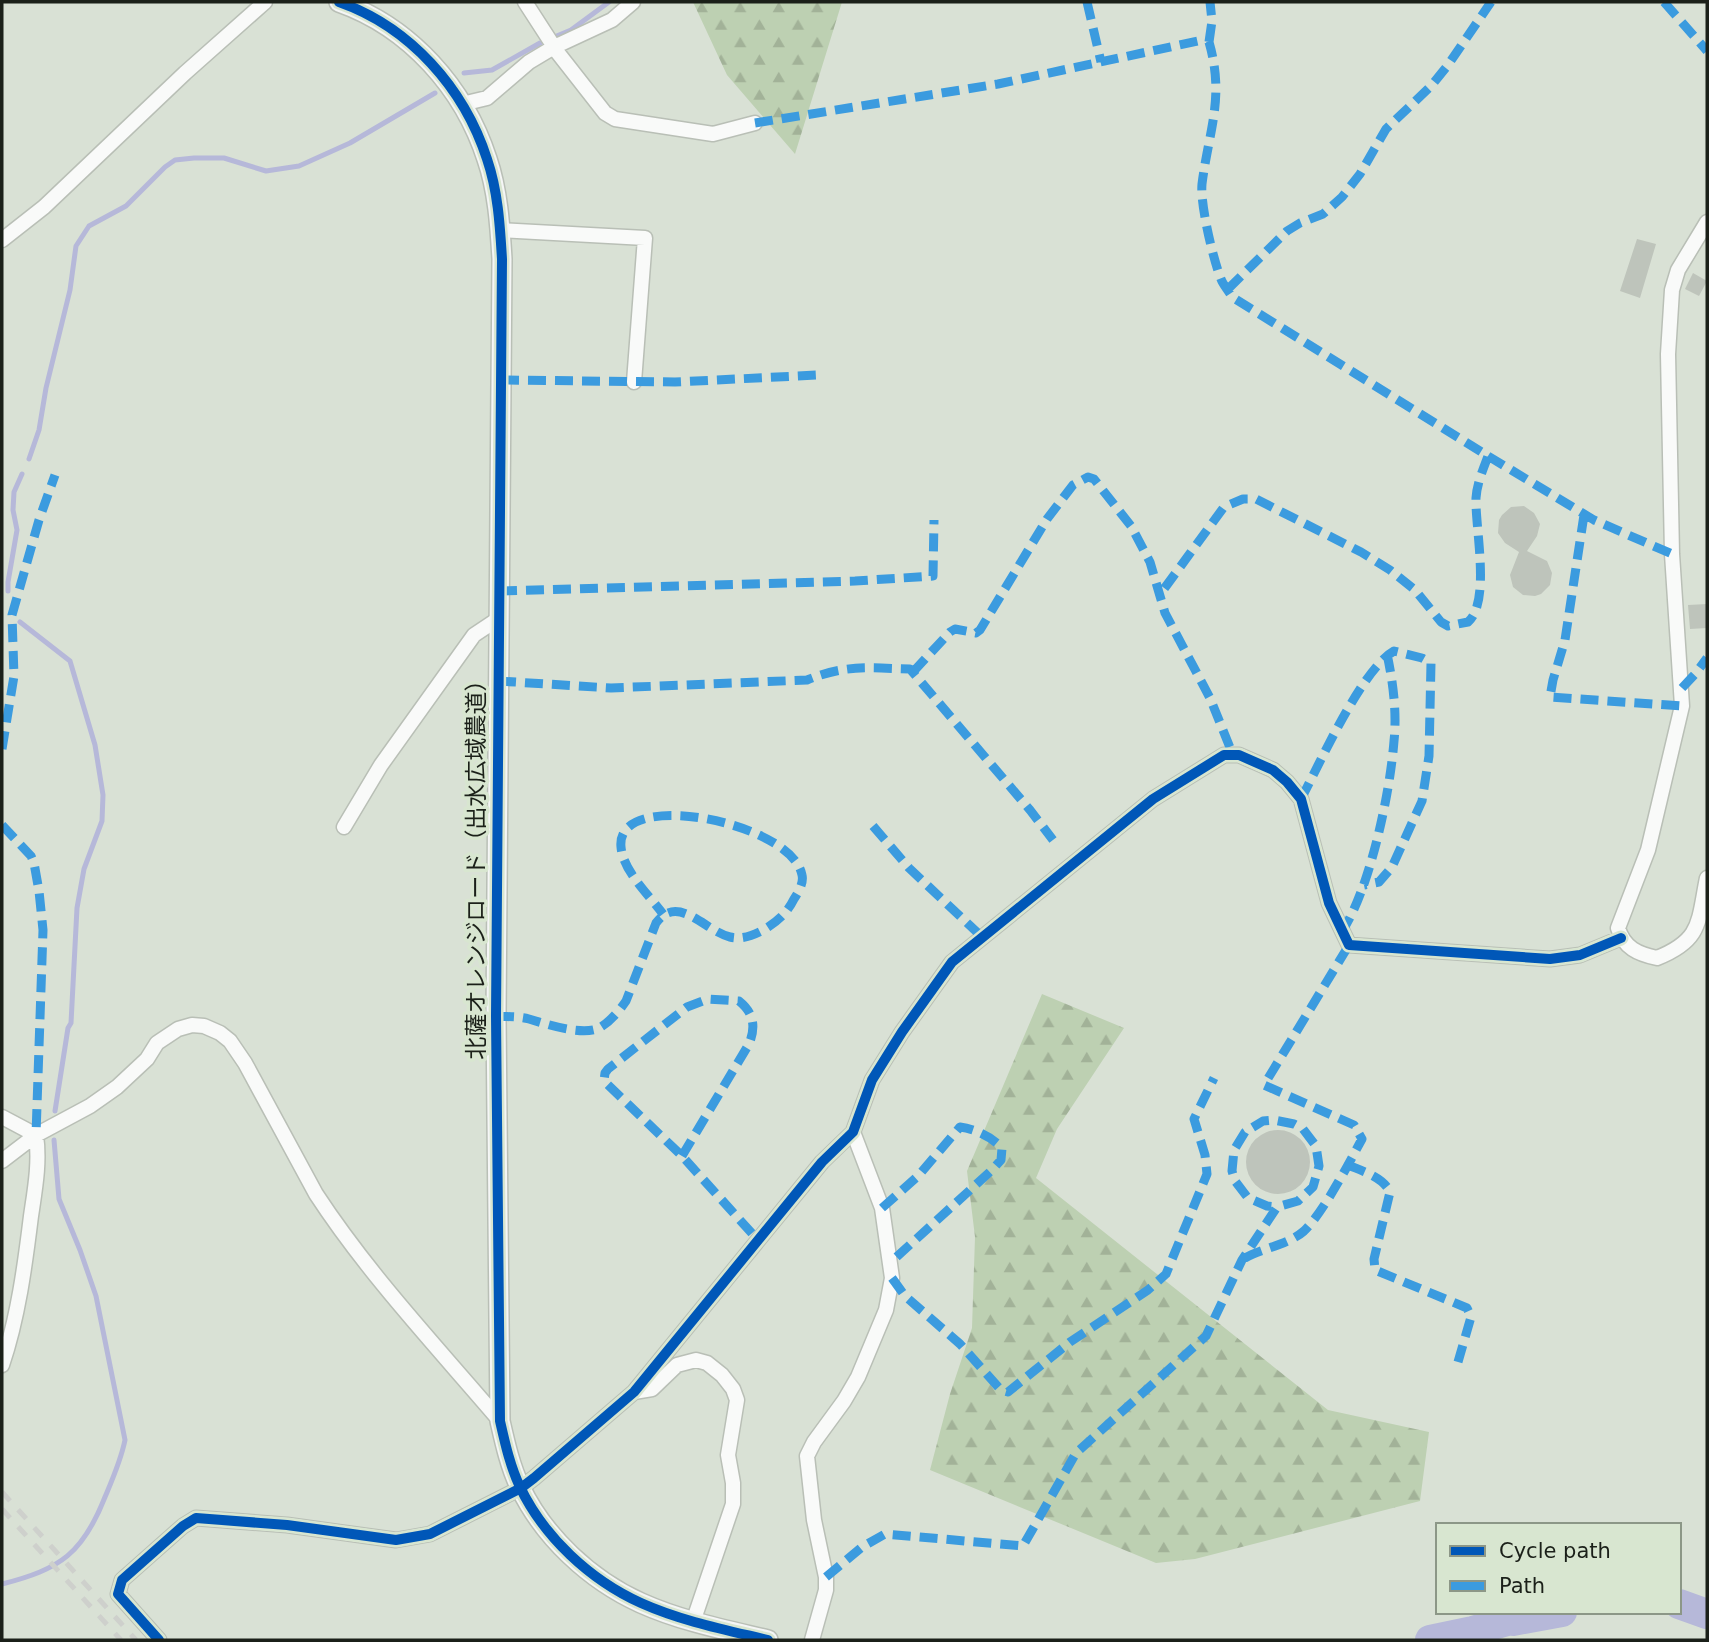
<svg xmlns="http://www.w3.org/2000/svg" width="1709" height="1642" font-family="'DejaVu Sans','Noto Sans JP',sans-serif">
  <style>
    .forest { fill: url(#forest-firs) }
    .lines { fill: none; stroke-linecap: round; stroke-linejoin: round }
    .stream { stroke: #b6b8d9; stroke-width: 5 }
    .river { stroke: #b6b8d9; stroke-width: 30 }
    .building { fill: #bec4bb }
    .street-casing { stroke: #b9bfb6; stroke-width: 17 }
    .secondary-casing { stroke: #b9bfb6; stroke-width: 22 }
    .street { stroke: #f9faf9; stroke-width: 14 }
    .secondary { stroke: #f5f6f6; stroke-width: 19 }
    .rail { stroke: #ced0cc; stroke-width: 5; stroke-dasharray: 12 12; stroke-linecap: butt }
    .quiet { stroke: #3b9bdf; stroke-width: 9; stroke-dasharray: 18 9; stroke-linecap: butt }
    .cycleway-casing { stroke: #d8e6d0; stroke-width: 15 }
    .cycleway { stroke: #0057b8; stroke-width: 10 }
    .labels { text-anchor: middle; stroke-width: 7; stroke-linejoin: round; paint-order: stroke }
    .street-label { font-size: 23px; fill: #1b2019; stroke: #d8e6d0 }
  </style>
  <defs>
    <pattern id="forest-firs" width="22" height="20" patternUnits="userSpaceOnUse" patternTransform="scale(1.75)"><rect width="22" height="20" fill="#bdd0b2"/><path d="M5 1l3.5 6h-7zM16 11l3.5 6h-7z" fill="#a2b298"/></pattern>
  </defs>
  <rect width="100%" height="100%" fill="#d9e1d5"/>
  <!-- forest -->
  <path class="forest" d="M693 2H842L795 154 727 75Z
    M1042 994 1124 1028 1057 1129 1036 1178 1328 1410 1429 1432 1420 1501 1195 1559 1156 1563 930 1470 950 1394 972 1328 975 1237 967 1171Z"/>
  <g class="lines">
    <!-- stream -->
    <path class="stream" d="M464 73 492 70 540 43 571 30 609 2
      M29 459 39 430 46 388 70 290 76 246 89 226 126 206 165 167 175 160 194 158H224L266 171 299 166 350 143 435 93
      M8 591V582L17 530 13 510 14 492 22 474
      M20 622 70 661 95 745 103 795 102 821 84 869 77 908 71 1023 68 1028 55 1111
      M2 1584C61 1569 83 1553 105 1497 113 1478 121 1460 125 1440L96 1296 80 1250 59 1199 54 1140"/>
    <!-- river -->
    <path class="river" d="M1679 1604 1707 1614
      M1430 1640 1473 1631 1510 1620 1513 1621 1562 1612"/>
  </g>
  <!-- building -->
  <path class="building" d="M1637 239 1656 244 1640 298 1620 291Z
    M1693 273 1707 281 1699 296 1685 289Z
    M1524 506 1534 513 1540 524 1537 536 1527 551 1547 561 1552 573 1550 585 1541 594 1535 596 1523 595 1513 587 1510 575 1519 552 1505 543 1498 533 1499 520 1502 515 1511 507Z
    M1707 604V628L1690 629 1688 605Z
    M1246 1162a32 32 0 1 1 64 0a32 32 0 1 1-64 0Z"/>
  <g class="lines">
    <defs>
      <path id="street" d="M525 2 558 53 605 113 615 119 713 134 755 123
        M462 104 487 98 529 62 554 47 612 20 633 2
        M1707 222 1678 270 1672 290 1668 354 1672 554 1682 706 1648 850 1618 928C1624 948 1638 954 1657 958 1702 940 1698 922 1707 878
        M500 230 645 238 634 382
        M2 240 44 207 185 73 265 2
        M344 827 381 765 474 635 498 619
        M2 1117 36 1135
        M2 1161 36 1135 90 1106 117 1087 147 1059 157 1043 178 1029 192 1025 204 1026 220 1033 230 1041 245 1063 316 1194C369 1275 437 1347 500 1421
        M2 1365C18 1318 25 1265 31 1216 35 1189 40 1162 36 1135
        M634 1392 652 1389 677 1365 696 1360 707 1363 722 1375 733 1389 737 1400 728 1455 733 1483V1504L693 1622
        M159 1640 118 1594 122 1580 183 1526 196 1518 287 1525 396 1540 430 1534 521 1488 534 1478 634 1392 822 1162 853 1132 872 1080 902 1032 952 962 1153 799 1224 755H1239L1273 770 1287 782 1301 799 1329 903 1349 945 1550 959 1580 955 1621 938
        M812 1640 826 1590V1577L814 1520 807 1456 814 1442 844 1401 858 1377 886 1310 892 1278 882 1208 853 1132"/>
      <path id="secondary" d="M339 2C410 27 464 88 487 159 498 191 500 226 502 259L496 1016 500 1421C505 1443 510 1466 520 1487 544 1537 590 1580 641 1603 681 1621 726 1630 768 1640"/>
    </defs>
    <!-- street casing -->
    <use href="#street" class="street-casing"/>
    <!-- secondary casing -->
    <use href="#secondary" class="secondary-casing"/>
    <!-- street -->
    <use href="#street" class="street"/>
    <!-- secondary -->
    <use href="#secondary" class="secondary"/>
    <!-- rail -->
    <path class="rail" d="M2 1492 136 1640
      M2 1509 121 1640"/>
    <!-- quiet -->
    <path class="quiet" d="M1087 2 1101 62
      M1664 2 1707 51
      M1209 42 1212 21 1210 2
      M755 123 998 84 1198 41 1209 42C1225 98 1209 129 1202 184 1200 204 1213 259 1221 279 1223 285 1229 291 1232 297L1488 456C1483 470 1477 483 1476 498 1475 528 1491 602 1468 622L1448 626 1441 622 1415 590 1390 570 1361 552 1256 499H1243L1224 507 1161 593
      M1228 289 1287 231 1300 223 1323 214 1342 197 1360 174 1386 129 1431 86 1448 65 1491 2
      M501 380 675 382 818 375
      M1488 456 1594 520 1672 554
      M1584 515 1565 640 1553 680 1550 697 1682 706
      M499 591 855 581 933 576 934 520
      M913 672 950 632 955 629 976 633 980 630 1047 519 1073 485 1088 477 1094 479 1131 526 1150 562 1165 613 1210 698 1233 755
      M498 681 611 688 807 680C847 664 869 668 910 669L1030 810 1053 840
      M1682 688 1696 673 1707 658
      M2 749 14 676 12 615 39 520 55 475
      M1301 799C1320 763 1362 669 1394 651L1422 658 1431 663 1429 756 1422 801 1392 867 1379 882 1364 885
      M2 825 31 856 34 863 39 891 43 930 36 1135
      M873 826 909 868 981 936
      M1341 933C1370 890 1390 793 1394 741 1397 712 1393 682 1387 654
      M496 1016C506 1017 518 1016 529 1019 546 1024 582 1036 599 1028 610 1022 619 1011 626 1001L656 923C678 893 705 931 730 937 742 940 754 935 765 929 778 921 787 913 794 899 798 893 804 883 802 875 792 822 615 787 621 847 623 871 649 895 663 914
      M682 1156 749 1044C756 1027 754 1013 739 1001L708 999 687 1007 608 1069 605 1073 604 1081 682 1156 758 1240
      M1348 1165C1362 1171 1383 1177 1390 1192L1374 1259 1375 1270 1467 1308 1471 1317 1458 1362
      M882 1208 918 1176 960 1127C975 1129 992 1137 1002 1148L1001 1160 992 1170 891 1262
      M1245 1258C1263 1248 1288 1245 1304 1231 1323 1213 1349 1163 1362 1139L1354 1125 1264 1085 1349 945
      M892 1278 905 1296 960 1344 1001 1390 1008 1392 1070 1342 1148 1290 1166 1274 1207 1174 1205 1155 1194 1119 1214 1078
      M826 1577 862 1547 885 1534 1023 1546 1076 1453 1206 1336 1242 1260 1277 1207 1298 1201 1313 1187 1319 1166 1316 1146 1303 1129 1294 1124 1274 1120 1263 1121 1245 1132 1234 1150 1232 1171 1235 1181 1248 1198 1267 1206 1277 1207"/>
    <defs>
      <path id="cycleway" d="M339 2C410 27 464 88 487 159 498 191 500 226 502 259L496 1016 500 1421C505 1443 510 1466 520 1487 544 1537 590 1580 641 1603 681 1621 726 1630 768 1640
        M159 1640 118 1594 122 1580 183 1526 196 1518 287 1525 396 1540 430 1534 521 1488 534 1478 634 1392 822 1162 853 1132 872 1080 902 1032 952 962 1153 799 1224 755H1239L1273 770 1287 782 1301 799 1329 903 1349 945 1550 959 1580 955 1621 938"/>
    </defs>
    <!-- cycleway casing -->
    <use href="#cycleway" class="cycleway-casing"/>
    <!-- cycleway -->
    <use href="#cycleway" class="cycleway"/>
  </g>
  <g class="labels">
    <!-- street labels -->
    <g class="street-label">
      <text transform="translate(476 864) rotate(-90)" y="8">北薩オレンジロード（出水広域農道）</text>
    </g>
  </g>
  <!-- border -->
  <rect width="1709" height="1642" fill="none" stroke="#1b2019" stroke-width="7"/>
  <!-- legend -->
  <rect x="1436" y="1523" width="245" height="91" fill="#d8e6d0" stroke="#8c9787" stroke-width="2"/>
  <rect x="1450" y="1546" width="35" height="10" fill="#0057b8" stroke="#8c9787" stroke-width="2"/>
  <text x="1499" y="1558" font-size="21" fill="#1b2019">Cycle path</text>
  <rect x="1450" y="1581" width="35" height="10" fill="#3b9bdf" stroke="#8c9787" stroke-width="2"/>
  <text x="1499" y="1593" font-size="21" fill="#1b2019">Path</text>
</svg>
